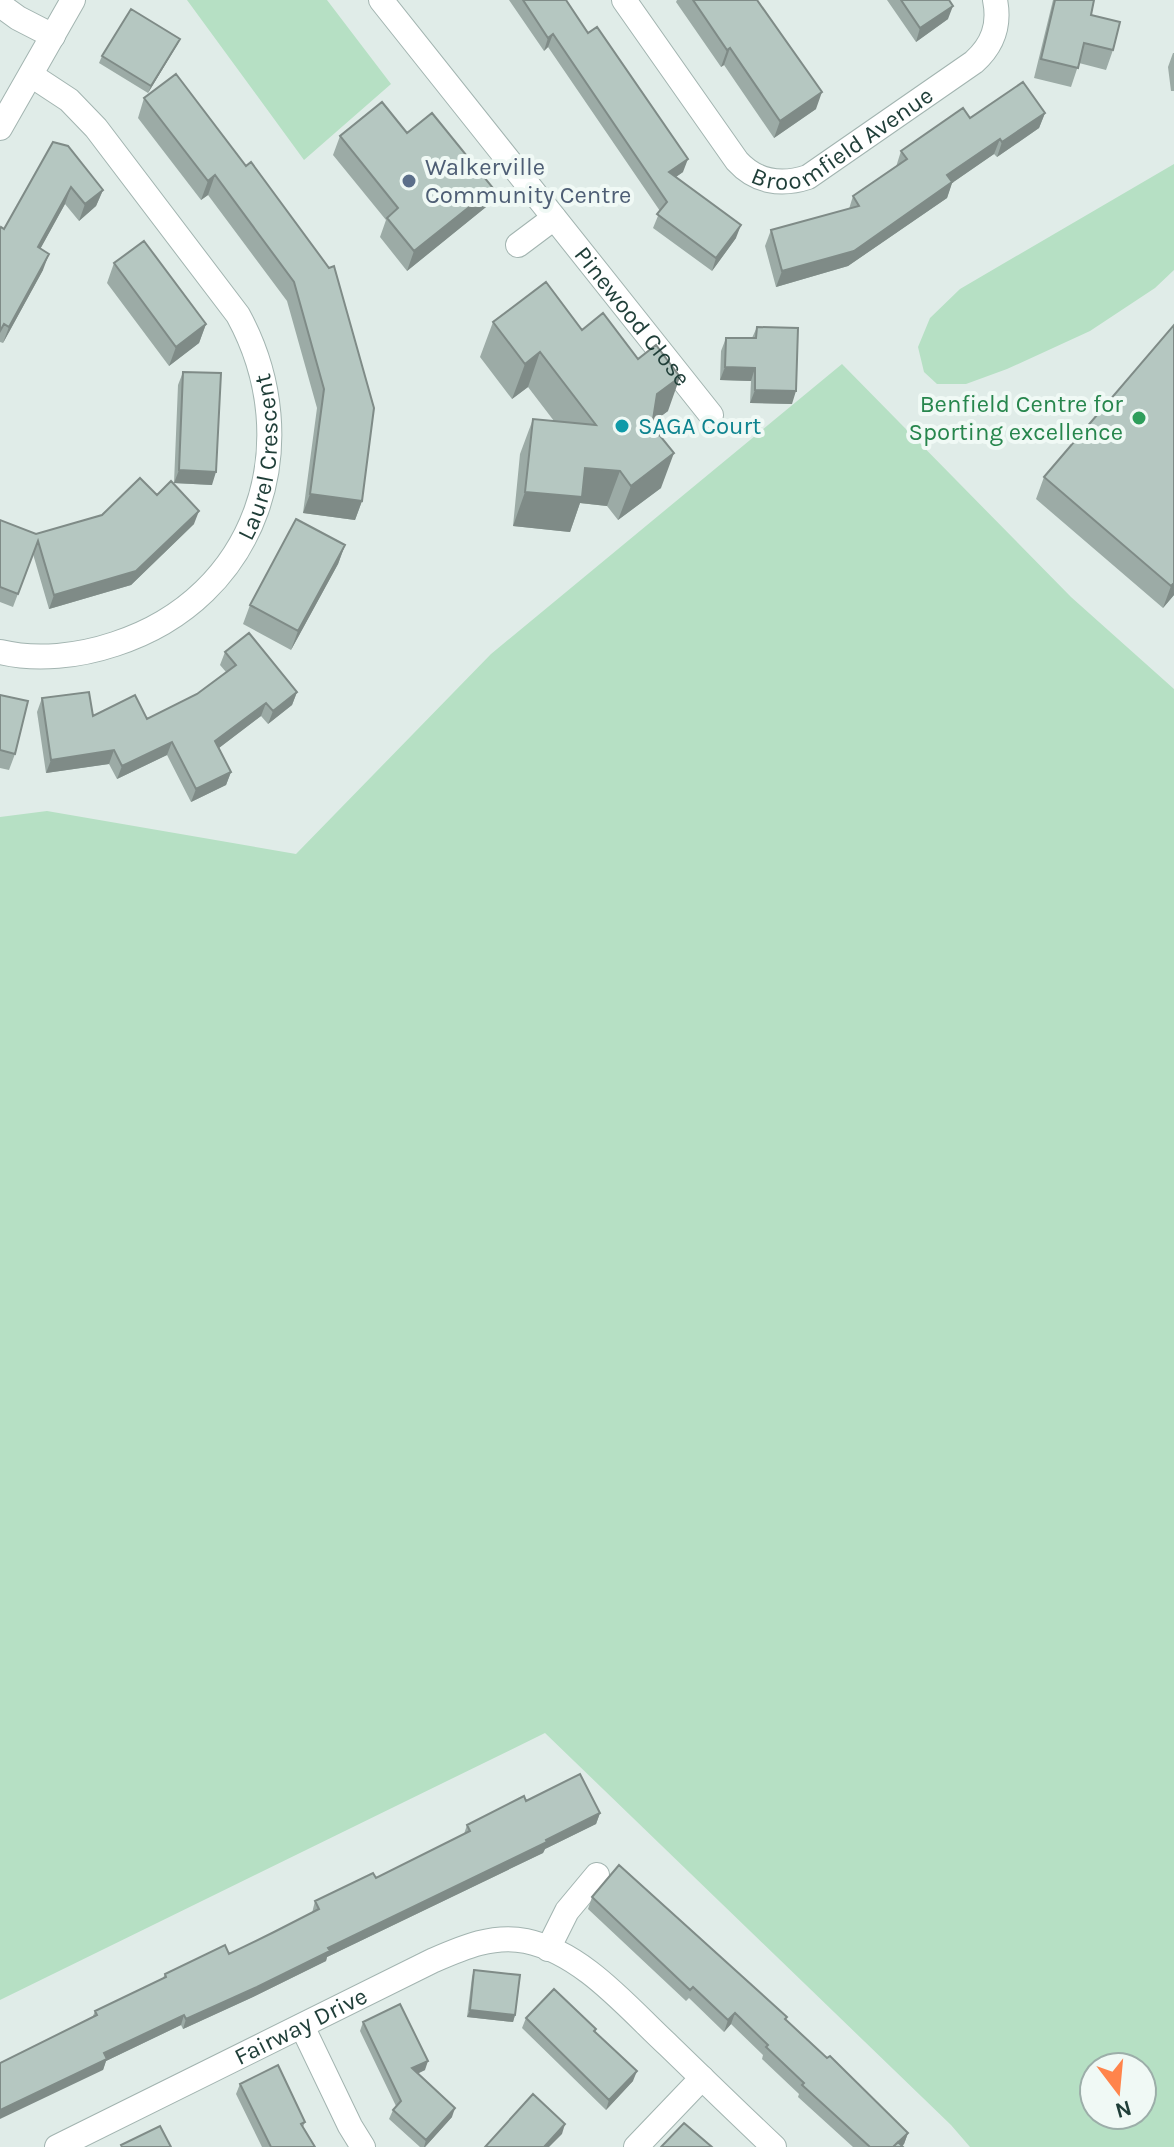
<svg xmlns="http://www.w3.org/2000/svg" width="1174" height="2147" font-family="Karla,sans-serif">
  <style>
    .green { fill: #b6e0c4; fill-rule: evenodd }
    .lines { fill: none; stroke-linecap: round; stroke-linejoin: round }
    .minor-casing { stroke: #a2b4b0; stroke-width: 26 }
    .minor { stroke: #fff; stroke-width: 24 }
    .wall { fill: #9caba6 }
    .shaded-wall { fill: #7f8b87 }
    .building { fill: #b5c7c1; stroke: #7f8b87; stroke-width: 2 }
    .service-dot { fill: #5c6f8a; stroke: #f0f9f5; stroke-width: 3 }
    .leisure-dot { fill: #2e9e5b; stroke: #f0f9f5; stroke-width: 3 }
    .culture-dot { fill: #0f9aa8; stroke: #f0f9f5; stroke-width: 3 }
    .labels { text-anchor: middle; stroke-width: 8; stroke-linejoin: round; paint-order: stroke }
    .street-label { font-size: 24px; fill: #1f3e38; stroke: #f0f9f5 }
    .service-label { font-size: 24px; fill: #4e5e75; stroke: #f0f9f5; text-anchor: start }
    .leisure-label { font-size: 24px; fill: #27864d; stroke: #f0f9f5; text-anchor: end }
    .culture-label { font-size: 24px; fill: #0d838f; stroke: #f0f9f5; text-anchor: start }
  </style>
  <rect width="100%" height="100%" fill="#e0ece8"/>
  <!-- green -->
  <path class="green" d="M187 0H327L391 84 304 160Z
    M1174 164V270L1155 288 1090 331 1007 369 966 384H937L924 372 918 347 930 318 960 289Z
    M842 364 1071 597 1174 689V2147H970L951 2125 545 1733 0 2000V817L47 811 296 854 491 654ZM1094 2067H1142V2115H1094Z"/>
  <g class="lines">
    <defs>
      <g id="minor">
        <path id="s1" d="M381 0 711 415"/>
        <path id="s2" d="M624 0 737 161C756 182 781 186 808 177L974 62C993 45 1000 25 995 0"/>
        <path d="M0 5 18 18 53 36"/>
        <path d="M0 128 73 0"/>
        <path d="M518 245 554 218"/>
        <path id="s3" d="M0 652C37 661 79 656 115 644 258 598 308 443 238 315L96 128 69 100 31 75"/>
        <path d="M548 1949 567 1911 597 1875"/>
        <path d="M302 2026 350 2126 363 2147"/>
        <path id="s4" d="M57 2147 432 1961C462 1948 493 1934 526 1941 583 1953 627 2007 668 2045 703 2079 738 2113 774 2147"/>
        <path d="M636 2147 702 2078"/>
      </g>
    </defs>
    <!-- minor casing -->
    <use href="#minor" class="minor-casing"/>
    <!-- minor -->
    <use href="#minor" class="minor"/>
  </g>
  <!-- wall -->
  <path class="wall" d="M509 0H566L683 172 676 177 736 238 712 271 653 228 660 211 548 47 544 51Z
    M677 0H757L816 109 774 138 724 65 721 67 676 2Z
    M887 0H949L948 19 916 42Z
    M1053 0H1094L1091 15 1113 50 1106 70 1079 63 1071 87 1034 78Z
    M180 39 177 45 148 93 99 63 102 56Z
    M1173 53H1174V91H1171L1168 67Z
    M144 98 246 166 329 268 362 501 355 520 303 513 317 408 287 301 208 195 201 200 138 118Z
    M1045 113 1039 128 997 157 994 154 952 183 947 198 848 266 776 287 765 246 771 230 849 209 853 196 896 167 901 151 970 118Z
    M407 133 493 188 486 207 407 271 380 237 386 220 333 155 340 136Z
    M53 142 103 190 96 206 79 221 65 204 40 249 43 270 3 343 0 342V229H4Z
    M114 263 206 324 199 343 169 366 107 283Z
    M493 322 582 330 668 411 653 422 652 426 661 488 618 520 607 506 580 503 570 532 513 526 520 454 533 419 554 421 528 387 512 399 480 357Z
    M1174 325V595L1163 608 1036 499 1044 477Z
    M757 327 792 404 750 403 751 381 720 380 721 351 726 338H752Z
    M183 372 212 485 174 483 178 385Z
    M157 495 194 524 131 585 49 609 33 554 13 607 0 602V520L36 534 102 515Z
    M345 545 338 564 291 650 243 624 250 605Z
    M225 652 297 692 292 705 268 724 261 716 219 748 231 772 226 785 191 802 167 755 117 779 109 764 46 773 37 712 42 698 93 716 147 719 197 694 226 672 220 665Z
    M0 695 15 754 9 770 0 768Z
    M526 1801 600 1813 596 1824 545 1849 543 1853 327 1957 326 1961 253 1997 183 2029 181 2025 106 2061 103 2070 93 2016 95 2011 163 1978 165 1974 229 1954 312 1913 315 1901 376 1878 464 1834 467 1825Z
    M592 1897 786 2020 908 2133 904 2144 902 2146 903 2147H853L798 2097 799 2094 762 2059 763 2055 731 2024 724 2032 689 1998 686 2001 588 1909Z
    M474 1970 515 2015 513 2022 467 2017 472 1977Z
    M526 2018 596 2029 595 2032 633 2081 606 2110 522 2028Z
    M363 2022 425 2070 417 2074 452 2117 425 2147H420L389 2119 393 2110 396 2106 360 2031Z
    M240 2084 305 2122 303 2127 315 2147H262L236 2094Z"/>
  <!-- shaded-wall -->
  <path class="shaded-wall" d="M953 6 948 19 916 42 920 28Z
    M553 34 548 47 544 51 548 38Z
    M180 39 177 45 148 93 151 86Z
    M730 48 724 65 721 67 727 50Z
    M822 92 816 109 774 138 780 121Z
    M1045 113 1039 128 997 157 1002 142Z
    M1000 139 994 154 952 183 947 198 848 266 776 287 782 271 947 175Z
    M688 159 683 172 664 185 669 172Z
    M215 175 208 195 201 200 208 181Z
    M71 187 65 204 32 264 38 247Z
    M493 188 486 207 407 271 414 251Z
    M103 190 96 206 79 221 85 204Z
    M741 225 736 238 712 271 716 258Z
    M49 254 43 270 3 343 9 327Z
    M206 324 199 343 169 366 176 347Z
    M540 352 528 387 512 399 525 364Z
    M725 367 755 368 751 381 720 380Z
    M680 377 668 411 645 428 657 394Z
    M755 390 796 391 792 404 750 403Z
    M674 453 661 488 618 520 631 486Z
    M585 468 620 471 607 506 580 503 570 532 513 526 525 492Z
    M179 470 216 472 212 485 174 483Z
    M310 494 362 501 355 520 303 513Z
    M199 511 194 524 131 585 49 609 54 595Z
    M345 545 338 564 291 650 298 631Z
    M1174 583V595L1163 608 1171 586Z
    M297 692 292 705 268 724 273 711Z
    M266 703 261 716 211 754 215 741Z
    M172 742 167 755 117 779 122 766Z
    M114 750 109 764 46 773 51 760Z
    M231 772 226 785 191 802 196 789Z
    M600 1813 596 1824 545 1849 543 1853 327 1957 326 1961 253 1997 183 2029 186 2019Z
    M470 2010 515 2015 513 2022 467 2017Z
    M735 2013 731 2024 724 2032 728 2020Z
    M184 2015 181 2025 106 2061 103 2070 0 2119V2110L104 2053Z
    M428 2061 425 2070 408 2078 412 2068Z
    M637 2071 633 2081 606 2110 609 2100Z
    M455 2108 452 2117 425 2147H424L426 2140Z
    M565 2124 562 2134 549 2147H544Z
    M908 2133 904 2144 901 2147H894Z"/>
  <!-- building -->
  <path class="building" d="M523 0H566L588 33 597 27 688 159 669 172 741 225 716 258 657 214 667 202 553 34 548 38Z
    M693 0H757L822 92 780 121 730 48 727 50Z
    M901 0H949L953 6 920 28Z
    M1055 0H1094L1091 15 1120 22 1113 50 1084 43 1078 68 1041 59Z
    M131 9 180 39 151 86 102 56Z
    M176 74 246 166 251 162 329 268 334 266 374 408 362 501 310 494 324 389 294 282 215 175 208 181 144 98Z
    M1023 82 1045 113 1002 142 1000 139 947 175 952 182 854 251 782 271 771 230 859 206 853 196 907 159 901 151 963 108 970 118Z
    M382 102 407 133 432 113 493 188 414 251 387 218 398 208 340 136Z
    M53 142 68 146 103 190 85 204 71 187 38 247 49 254 9 327 4 324 0 331V229L1 227 4 229Z
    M144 241 206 324 176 347 114 263Z
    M546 282 582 330 603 313 638 359 656 345 680 377 657 394 652 426 674 453 631 486 620 471 585 468 582 497 525 492 533 419 596 425 540 352 525 364 493 322Z
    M1174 325V583L1171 586 1044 477Z
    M757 327 798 328 796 391 755 390V368L725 367 726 338H756Z
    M183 372 221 373 216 472 179 470Z
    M140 478 157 495 171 481 199 511 136 571 54 595 38 541 18 594 0 587V520L36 534 102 515Z
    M296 519 345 545 298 631 250 605Z
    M249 633 297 692 273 711 266 703 215 741 231 772 196 789 172 742 122 766 114 750 51 760 42 698 89 692 93 716 135 695 147 719 197 694 236 665 225 652Z
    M0 695 28 701 15 754 0 750Z
    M580 1774 600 1813 546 1840 547 1842 328 1948 330 1951 257 1987 186 2019 184 2015 104 2053 107 2059 0 2110V2063L97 2015 95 2011 166 1977 165 1974 225 1945 229 1954 274 1932 319 1909 315 1901 373 1873 376 1878 470 1831 467 1825 524 1796 526 1801Z
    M619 1865 787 2017 785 2019 827 2058 830 2056 908 2133 893 2147H870L802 2085 804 2083 766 2047 768 2045 735 2013 728 2020 693 1987 690 1990 592 1897Z
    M474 1970 520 1975 515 2015 470 2010Z
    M554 1989 596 2029 594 2031 637 2071 609 2100 526 2018Z
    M400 2004 428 2061 412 2068 455 2108 426 2140 393 2110 401 2101 363 2022Z
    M278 2065 305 2122 301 2124 315 2147H271L240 2084Z
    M533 2094 565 2124 544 2147H485Z
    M684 2123 712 2147H661Z
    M160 2126 171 2147H122L121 2145Z
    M898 2142 903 2147H893Z"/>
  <!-- markers -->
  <circle class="service-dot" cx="409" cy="181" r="8"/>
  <circle class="leisure-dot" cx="1139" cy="418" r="8"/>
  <circle class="culture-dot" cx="622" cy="426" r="8"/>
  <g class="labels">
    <!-- street labels -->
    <g class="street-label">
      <text dy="8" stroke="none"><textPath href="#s2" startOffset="320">Broomfield Avenue</textPath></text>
      <text dy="8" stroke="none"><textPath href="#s1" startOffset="404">Pinewood Close</textPath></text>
      <text dy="8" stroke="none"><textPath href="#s3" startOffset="372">Laurel Crescent</textPath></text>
      <text dy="8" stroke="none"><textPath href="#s4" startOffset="272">Fairway Drive</textPath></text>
    </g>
    <!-- service labels -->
    <g class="service-label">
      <text x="425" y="175">Walkerville<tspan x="425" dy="28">Community Centre</tspan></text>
    </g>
    <!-- leisure labels -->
    <g class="leisure-label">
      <text x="1123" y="412">Benfield Centre for<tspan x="1123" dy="28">Sporting excellence</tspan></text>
    </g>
    <!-- culture labels -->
    <g class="culture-label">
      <text x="638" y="434">SAGA Court</text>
    </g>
  </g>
  <!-- north arrow -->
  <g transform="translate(1118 2091) rotate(164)"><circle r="38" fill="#f0f9f5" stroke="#9caea9" stroke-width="2"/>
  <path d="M0-6L14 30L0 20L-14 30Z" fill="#ff844b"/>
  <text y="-12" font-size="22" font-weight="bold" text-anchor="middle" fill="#1f3e38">N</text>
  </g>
</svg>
